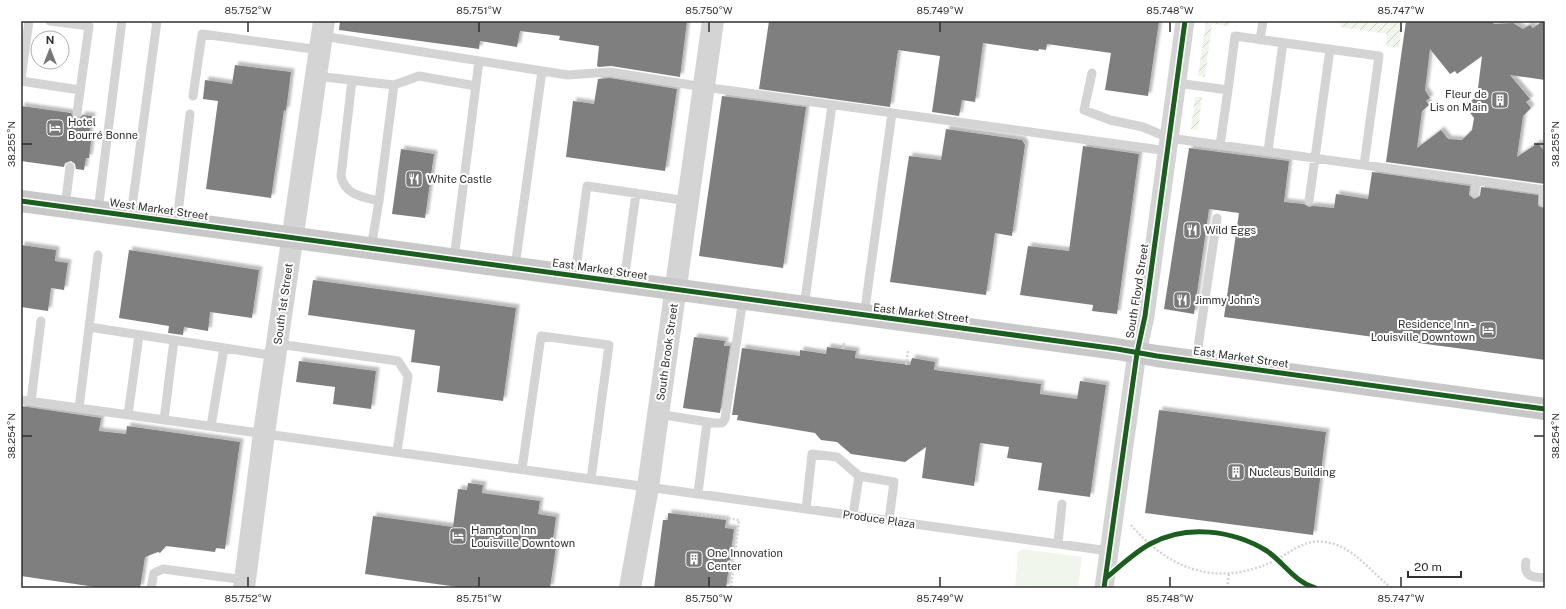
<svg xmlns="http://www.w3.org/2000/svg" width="1566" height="609" font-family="'Public Sans',sans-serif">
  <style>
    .grass { fill: #f1f6ec }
    .garden { fill: url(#garden-furrows) }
    .building { fill: #7f7f7f; fill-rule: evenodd; filter: url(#shadow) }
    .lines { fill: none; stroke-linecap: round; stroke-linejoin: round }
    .path { stroke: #d4d4d4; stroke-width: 2.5; stroke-dasharray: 2 2; stroke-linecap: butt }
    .service { stroke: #d4d4d4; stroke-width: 9 }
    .minor { stroke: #d4d4d4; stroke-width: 19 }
    .tertiary { stroke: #d4d4d4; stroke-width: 22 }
    .primary { stroke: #c8c8c8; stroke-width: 22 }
    .cycleway-casing { stroke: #fff; stroke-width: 8 }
    .cycleway { stroke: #1b5e20; stroke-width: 5 }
    .ticks { fill: none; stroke: #303030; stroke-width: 1.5 }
    .labels { text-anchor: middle; stroke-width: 4; stroke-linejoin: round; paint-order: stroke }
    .poi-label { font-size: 11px; fill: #303030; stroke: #fff; text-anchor: start }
    .street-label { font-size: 11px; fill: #303030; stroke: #fff }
    .neatline { fill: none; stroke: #303030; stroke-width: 1.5 }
    .ticks-label { font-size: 10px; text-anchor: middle; fill: #303030 }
  </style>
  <defs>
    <pattern id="garden-furrows" width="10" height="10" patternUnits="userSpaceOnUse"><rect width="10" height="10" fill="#f1f6ec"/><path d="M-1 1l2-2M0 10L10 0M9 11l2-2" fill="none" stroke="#cfd3cb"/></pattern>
    <filter id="shadow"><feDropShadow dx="3.5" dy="-3.5" stdDeviation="1" flood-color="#0004"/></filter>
  </defs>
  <rect width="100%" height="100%" fill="#fff"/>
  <!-- grass -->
  <path class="grass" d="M1023 549 1082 557 1078 588H1015L1018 552Z"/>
  <!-- garden -->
  <path class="garden" d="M1206 21H1230L1229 26 1212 24 1205 77 1198 76Z
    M1341 21H1403L1399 48 1386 46 1387 34 1340 27Z
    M1195 97H1202L1198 130 1191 129Z"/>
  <!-- building -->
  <path class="building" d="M340 21H687L680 77 611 66 599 67 597 66 599 46 559 40 560 36 520 31 517 47 480 41 479 49 339 30Z
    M769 21H1159L1148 96 1105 90 1111 53 1047 44 1046 50 1039 49 1038 51 983 43 975 102 962 100 959 116 932 112 940 56 898 50 890 107 759 89Z
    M1406 21H1492L1494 24 1513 23 1523 29 1530 25 1533 28 1543 21H1545V80L1510 75 1530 99 1526 102 1531 108 1523 116 1517 157 1538 143 1545 152V184L1386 162ZM1430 49 1450 74 1455 71 1457 74 1482 56 1477 96 1469 103 1471 107 1468 110 1474 118 1472 130 1462 140 1448 139 1441 130 1417 148 1422 111 1429 105 1426 101 1430 98 1425 90Z
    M235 65 291 72 286 111 284 110 271 198 206 189 218 101 203 99 205 80 232 84Z
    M610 78 677 89 665 171 566 157 573 101 594 104 598 79Z
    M722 96 806 107 783 268 699 256Z
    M21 106 71 113 73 117 76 119 80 118 83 115 92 116 88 141H91L89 158H86L84 170 76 169 75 164 71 161 65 163 64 167 21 161Z
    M946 129 1022 140 1025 145 1012 236 995 233 986 295 890 282 909 156 941 160Z
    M1083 146 1139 154 1117 314 1092 311 1093 305 1020 295 1028 246 1069 251Z
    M1189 148 1289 161 1284 202 1304 204 1309 207 1313 206 1334 208 1336 194 1368 199 1372 172 1470 186 1469 195 1474 199 1480 196 1481 187 1538 195V205L1540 207 1545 208V360L1224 317 1239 213 1209 209 1194 314 1164 309Z
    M401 149 434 154 425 218 392 214Z
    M21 245 56 250 55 261 68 263 64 290 51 288 48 311 21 307Z
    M129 250 259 270 252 318 210 312 208 331 184 327 183 335 168 333 169 326 119 318Z
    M313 280 516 308 503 401 437 392 440 366 411 362 415 330 308 315Z
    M694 337 725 341 724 346H730L720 413 683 408Z
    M827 347 856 351 855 358 910 365 912 358 935 362 934 370 1041 384 1040 394 1077 399 1080 381 1106 385 1090 497 1038 490 1042 463 1007 458 1009 447 980 443 974 486 922 478 926 447 905 462 851 454 837 442 821 440 815 433 737 420 738 415H732L742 348 800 356V350L826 354Z
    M299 361 376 371 371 409 333 404 335 387 296 382Z
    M21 406 101 418 99 431 126 434 127 426 240 442 225 549 216 548 215 552 166 546 160 553 158 552 145 557 140 588H102L21 576Z
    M1159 410 1326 432 1313 535 1145 513Z
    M468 483 483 485 482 493 540 501 538 514 556 517 552 547H556L550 588H465L365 574 373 516 453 527 458 489 467 490Z
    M668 513 726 520 725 528 734 529 726 588H654L663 520H668Z"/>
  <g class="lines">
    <!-- path -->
    <path class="path" d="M843 349 844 342
      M906 365 908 351
      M689 513 739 520 731 588
      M1131 525C1171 572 1221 588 1278 559 1293 550 1306 539 1325 542 1354 546 1370 572 1392 588
      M1227 588 1229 573"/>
    <!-- service -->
    <path class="service" d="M50 21 89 26 77 113
      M322 36 568 75 610 72 704 87 1168 151
      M1260 40 1263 21
      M1092 73 1084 110 1110 120 1143 127 1169 138 1545 190
      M316 76 394 85 419 76 476 86
      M21 79 29 21
      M352 80 341 176C345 195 362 197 379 201L394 85
      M21 81 80 90
      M1177 83 1228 90 1220 145
      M1228 90 1235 36 1379 56 1364 165
      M193 96 202 34 320 50
      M1268 151 1283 43
      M1475 193 1476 180
      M1309 201 1330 49
      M1543 202 1544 190
      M65 207 70 167
      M98 211 122 21
      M131 215 157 21H155
      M177 221 190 114
      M371 248 379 201
      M454 259 479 61
      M515 267 542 71
      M575 276 587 186 688 201
      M624 282 636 193
      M804 307 832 105
      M864 316 892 113
      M89 327 276 356
      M278 344 398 361 408 376 397 452
      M1196 361 1217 218
      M21 400 1109 551
      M31 401 41 321
      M79 408 98 255
      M658 414 714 423H722L725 419 743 299
      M128 415 139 335
      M164 420 174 340
      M211 426 224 348
      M522 469 541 336 609 345 591 479
      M859 476 894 482 889 520
      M698 493 707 422
      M806 509 812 454 837 457 859 476 853 515
      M1058 543 1062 504
      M1526 562C1523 577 1533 577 1545 578
      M151 588 154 573 163 569 245 580"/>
    <!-- minor -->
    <path class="minor" d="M1104 588 1137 353 1145 316 1185 21"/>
    <!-- tertiary -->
    <path class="tertiary" d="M244 588 264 433 324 21
      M630 588 648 487 713 21"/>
    <!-- primary -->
    <path class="primary" d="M21 201 1117 349 1157 356 1545 409"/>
    <defs>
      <path id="cycleway" d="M21 201 1117 349 1157 356 1545 409
        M1106 578C1119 567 1135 552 1150 544 1186 524 1233 530 1267 551 1284 563 1295 582 1315 588
        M1104 588 1137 353 1145 316 1185 21"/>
    </defs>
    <!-- cycleway casing -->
    <use href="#cycleway" class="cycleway-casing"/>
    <!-- cycleway -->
    <use href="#cycleway" class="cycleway"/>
  </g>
  <!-- ticks -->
  <path class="ticks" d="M248 22V32M479 22V32M709 22V32M940 22V32M1170 22V32M1401 22V32M22 144H32M1534 144H1544M22 436H32M1534 436H1544M248 577V587M479 577V587M709 577V587M940 577V587M1170 577V587M1401 577V587"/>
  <!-- icons -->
  <defs>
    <symbol id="building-square" viewBox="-11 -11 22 22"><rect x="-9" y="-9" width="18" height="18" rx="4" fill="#787878" stroke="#fff"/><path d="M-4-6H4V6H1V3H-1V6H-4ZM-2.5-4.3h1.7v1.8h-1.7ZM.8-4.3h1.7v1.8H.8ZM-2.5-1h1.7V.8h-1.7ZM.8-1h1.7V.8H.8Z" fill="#fff"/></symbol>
    <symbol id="hotel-square" viewBox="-11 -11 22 22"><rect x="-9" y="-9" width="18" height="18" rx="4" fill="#787878" stroke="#fff"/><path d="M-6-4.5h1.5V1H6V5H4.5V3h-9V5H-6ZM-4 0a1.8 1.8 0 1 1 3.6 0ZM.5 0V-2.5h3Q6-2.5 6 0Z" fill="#fff"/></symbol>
    <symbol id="restaurant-square" viewBox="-11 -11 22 22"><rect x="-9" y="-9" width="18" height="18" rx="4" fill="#787878" stroke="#fff"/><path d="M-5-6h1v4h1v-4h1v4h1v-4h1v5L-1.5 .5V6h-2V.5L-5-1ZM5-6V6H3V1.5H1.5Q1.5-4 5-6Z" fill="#fff"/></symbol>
  </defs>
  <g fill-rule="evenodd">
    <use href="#building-square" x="1490" y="90" width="20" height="20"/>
    <use href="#hotel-square" x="45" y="118" width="20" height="20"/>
    <use href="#restaurant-square" x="404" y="169" width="20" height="20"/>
    <use href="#restaurant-square" x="1182" y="220" width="20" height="20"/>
    <use href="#restaurant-square" x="1172" y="290" width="20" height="20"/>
    <use href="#hotel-square" x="1478" y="320" width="20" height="20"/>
    <use href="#building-square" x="1226" y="462" width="20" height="20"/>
    <use href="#hotel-square" x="448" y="526" width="20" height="20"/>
    <use href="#building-square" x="684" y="549" width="20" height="20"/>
  </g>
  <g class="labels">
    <!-- poi labels -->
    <g class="poi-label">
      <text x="1487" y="98" text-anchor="end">Fleur de<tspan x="1487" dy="13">Lis on Main</tspan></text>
      <text x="68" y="126">Hotel<tspan x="68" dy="13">Bourré Bonne</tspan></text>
      <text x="427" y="183">White Castle</text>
      <text x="1205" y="234">Wild Eggs</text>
      <text x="1195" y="304">Jimmy John's</text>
      <text x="1475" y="328" text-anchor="end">Residence Inn -<tspan x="1475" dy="13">Louisville Downtown</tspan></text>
      <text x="1249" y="476">Nucleus Building</text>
      <text x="471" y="534">Hampton Inn<tspan x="471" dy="13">Louisville Downtown</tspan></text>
      <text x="707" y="557">One Innovation<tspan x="707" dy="13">Center</tspan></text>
    </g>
    <!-- street labels -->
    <g class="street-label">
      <text transform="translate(159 209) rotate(8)" y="4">West Market Street</text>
      <text transform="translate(600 269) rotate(8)" y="4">East Market Street</text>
      <text transform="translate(1137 291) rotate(-81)" y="4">South Floyd Street</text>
      <text transform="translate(283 304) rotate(-82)" y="4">South 1st Street</text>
      <text transform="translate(921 313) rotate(7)" y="4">East Market Street</text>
      <text transform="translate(667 352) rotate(-82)" y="4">South Brook Street</text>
      <text transform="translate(1241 357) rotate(8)" y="4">East Market Street</text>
      <text transform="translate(879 519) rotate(8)" y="4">Produce Plaza</text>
    </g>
  </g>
  <!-- border -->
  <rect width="1566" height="609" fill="none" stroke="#ffffff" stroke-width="44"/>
  <!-- north arrow -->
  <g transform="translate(50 50)"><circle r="19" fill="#ffffff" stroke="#acacac"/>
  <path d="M0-3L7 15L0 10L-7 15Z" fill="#787878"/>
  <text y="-6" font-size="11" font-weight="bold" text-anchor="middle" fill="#303030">N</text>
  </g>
  <!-- scale -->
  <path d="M1408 571v6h53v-6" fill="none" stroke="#303030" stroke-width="2"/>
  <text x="1414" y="571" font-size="12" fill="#303030" stroke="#ffffff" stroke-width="3" paint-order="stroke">20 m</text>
  <rect x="22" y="22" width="1522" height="565" class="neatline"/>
  <g class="ticks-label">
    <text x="248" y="14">85.752°W</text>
    <text x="479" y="14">85.751°W</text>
    <text x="709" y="14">85.750°W</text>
    <text x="940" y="14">85.749°W</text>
    <text x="1170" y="14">85.748°W</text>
    <text x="1401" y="14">85.747°W</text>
    <text transform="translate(11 144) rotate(-90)" y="4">38.255°N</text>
    <text transform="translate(1555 144) rotate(-90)" y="4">38.255°N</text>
    <text transform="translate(11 436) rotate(-90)" y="4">38.254°N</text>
    <text transform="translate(1555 436) rotate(-90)" y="4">38.254°N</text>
    <text x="248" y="602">85.752°W</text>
    <text x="479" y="602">85.751°W</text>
    <text x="709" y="602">85.750°W</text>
    <text x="940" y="602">85.749°W</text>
    <text x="1170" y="602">85.748°W</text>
    <text x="1401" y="602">85.747°W</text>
  </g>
</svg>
